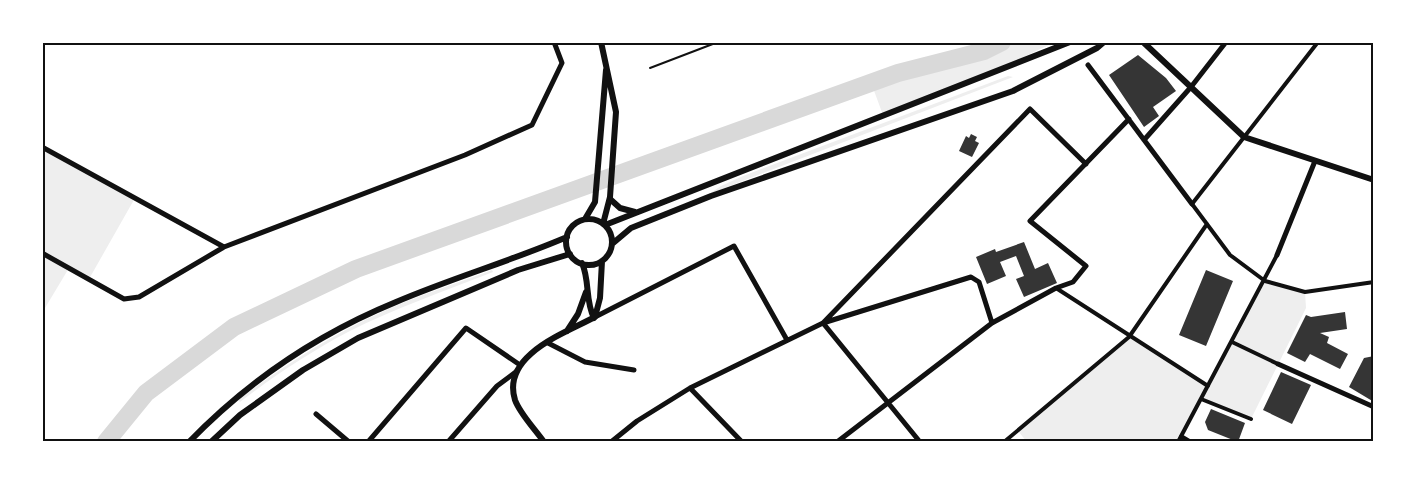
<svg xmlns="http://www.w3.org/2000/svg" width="1416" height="484" font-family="Mulish,sans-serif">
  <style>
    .green { fill: #eee }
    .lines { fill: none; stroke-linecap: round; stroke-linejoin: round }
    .river { stroke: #d9d9d9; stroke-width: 18 }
    .building { fill: #353535 }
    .service { stroke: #111; stroke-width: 2 }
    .pedestrian { stroke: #111; stroke-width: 4 }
    .minor { stroke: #111; stroke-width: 5 }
    .tertiary { stroke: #111; stroke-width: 6 }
    .neatline { fill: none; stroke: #111; stroke-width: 2 }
  </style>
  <rect width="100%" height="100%" fill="#fff"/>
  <!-- green -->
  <path class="green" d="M1015 42H1055L992 72 883 115 873 88 988 56Z
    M1008 76 1013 77 709 194 721 186 743 176Z
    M42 150 135 198 89 279 69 268 42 313Z
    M492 270 493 272C445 291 395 308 348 332 310 352 274 376 240 402L238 400C282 367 329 336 380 313 416 296 455 284 492 270Z
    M1265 281 1305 292 1306 308 1251 419 1201 399 1178 442H1027L1018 431 1129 337 1208 386Z"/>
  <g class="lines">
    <!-- river -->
    <path class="river" d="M106 442 146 393 234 327 356 269 898 73 984 51 1002 42"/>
  </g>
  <!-- building -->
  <path class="building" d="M1138 55 1166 78 1176 91 1153 107 1159 116 1144 127 1109 75Z
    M971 134 977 137 975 141 979 143 972 157 959 151 966 136 969 138Z
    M1024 242 1035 269 1048 263 1057 283 1024 297 1016 279 1024 276 1016 256 1000 262 1006 276 987 284 976 257 995 249 996 252Z
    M1206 270 1233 281 1206 346 1179 335Z
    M1345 312 1347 329 1320 333 1329 337 1327 343 1348 354 1340 369 1310 354 1305 362 1287 353 1306 315 1311 317Z
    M1374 356V402L1349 387 1364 358Z
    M1281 372 1311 385 1292 424 1263 410Z
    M1211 409 1245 423 1238 442 1208 430 1205 422Z"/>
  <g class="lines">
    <!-- service -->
    <path class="service" d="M650 68 718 42"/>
    <!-- pedestrian -->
    <path class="pedestrian" d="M1318 42 1192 204 1230 255 1265 281 1305 292 1374 282
      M1056 288 1208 386
      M1232 342 1278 364
      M1201 399 1251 419
      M1181 436 1191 442
      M1004 442 1129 337 1207 224
      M1178 442 1277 255"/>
    <!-- minor -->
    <path class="minor" d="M1088 65 1192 204
      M1144 140 1191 87 1226 42
      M42 147 224 247
      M42 253 124 299 139 297 224 247 465 155 532 125 562 63 554 42
      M1277 255 1315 161
      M595 317 734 246 787 340
      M548 343 585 362 634 370
      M1278 364 1374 407
      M690 388 742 442
      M316 414 349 442
      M368 442 466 328 520 365
      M448 442 497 386 517 371
      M611 442 637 421 690 388 823 323 1030 109 1086 164
      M837 442 992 323 1056 288 1073 282 1086 266 1030 221 1129 119
      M920 442 823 323 971 277 979 282 992 323"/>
    <!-- tertiary -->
    <path class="tertiary" d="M601 42 616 112 610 197 603 224
      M1143 42 1244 137 1374 180
      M610 199 620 208 635 212
      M585 219 595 202 606 70
      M566 242a23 23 0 1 1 46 0a23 23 0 1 1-46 0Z
      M605 225 1070 42
      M612 244 631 228 711 196 1013 91 1097 48 1104 42
      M582 263C590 281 585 301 594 318
      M567 331 578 314 586 292
      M189 442C248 381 318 334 396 302 452 278 511 261 567 237
      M211 442 240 415 303 370 358 338 518 270 570 254
      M544 442C535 429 520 414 515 400 501 355 565 333 595 317L600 298 602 261"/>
  </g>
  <!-- border -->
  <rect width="1416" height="484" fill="none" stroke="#ffffff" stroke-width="87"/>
  <rect x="44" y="44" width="1328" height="396" class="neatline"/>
</svg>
